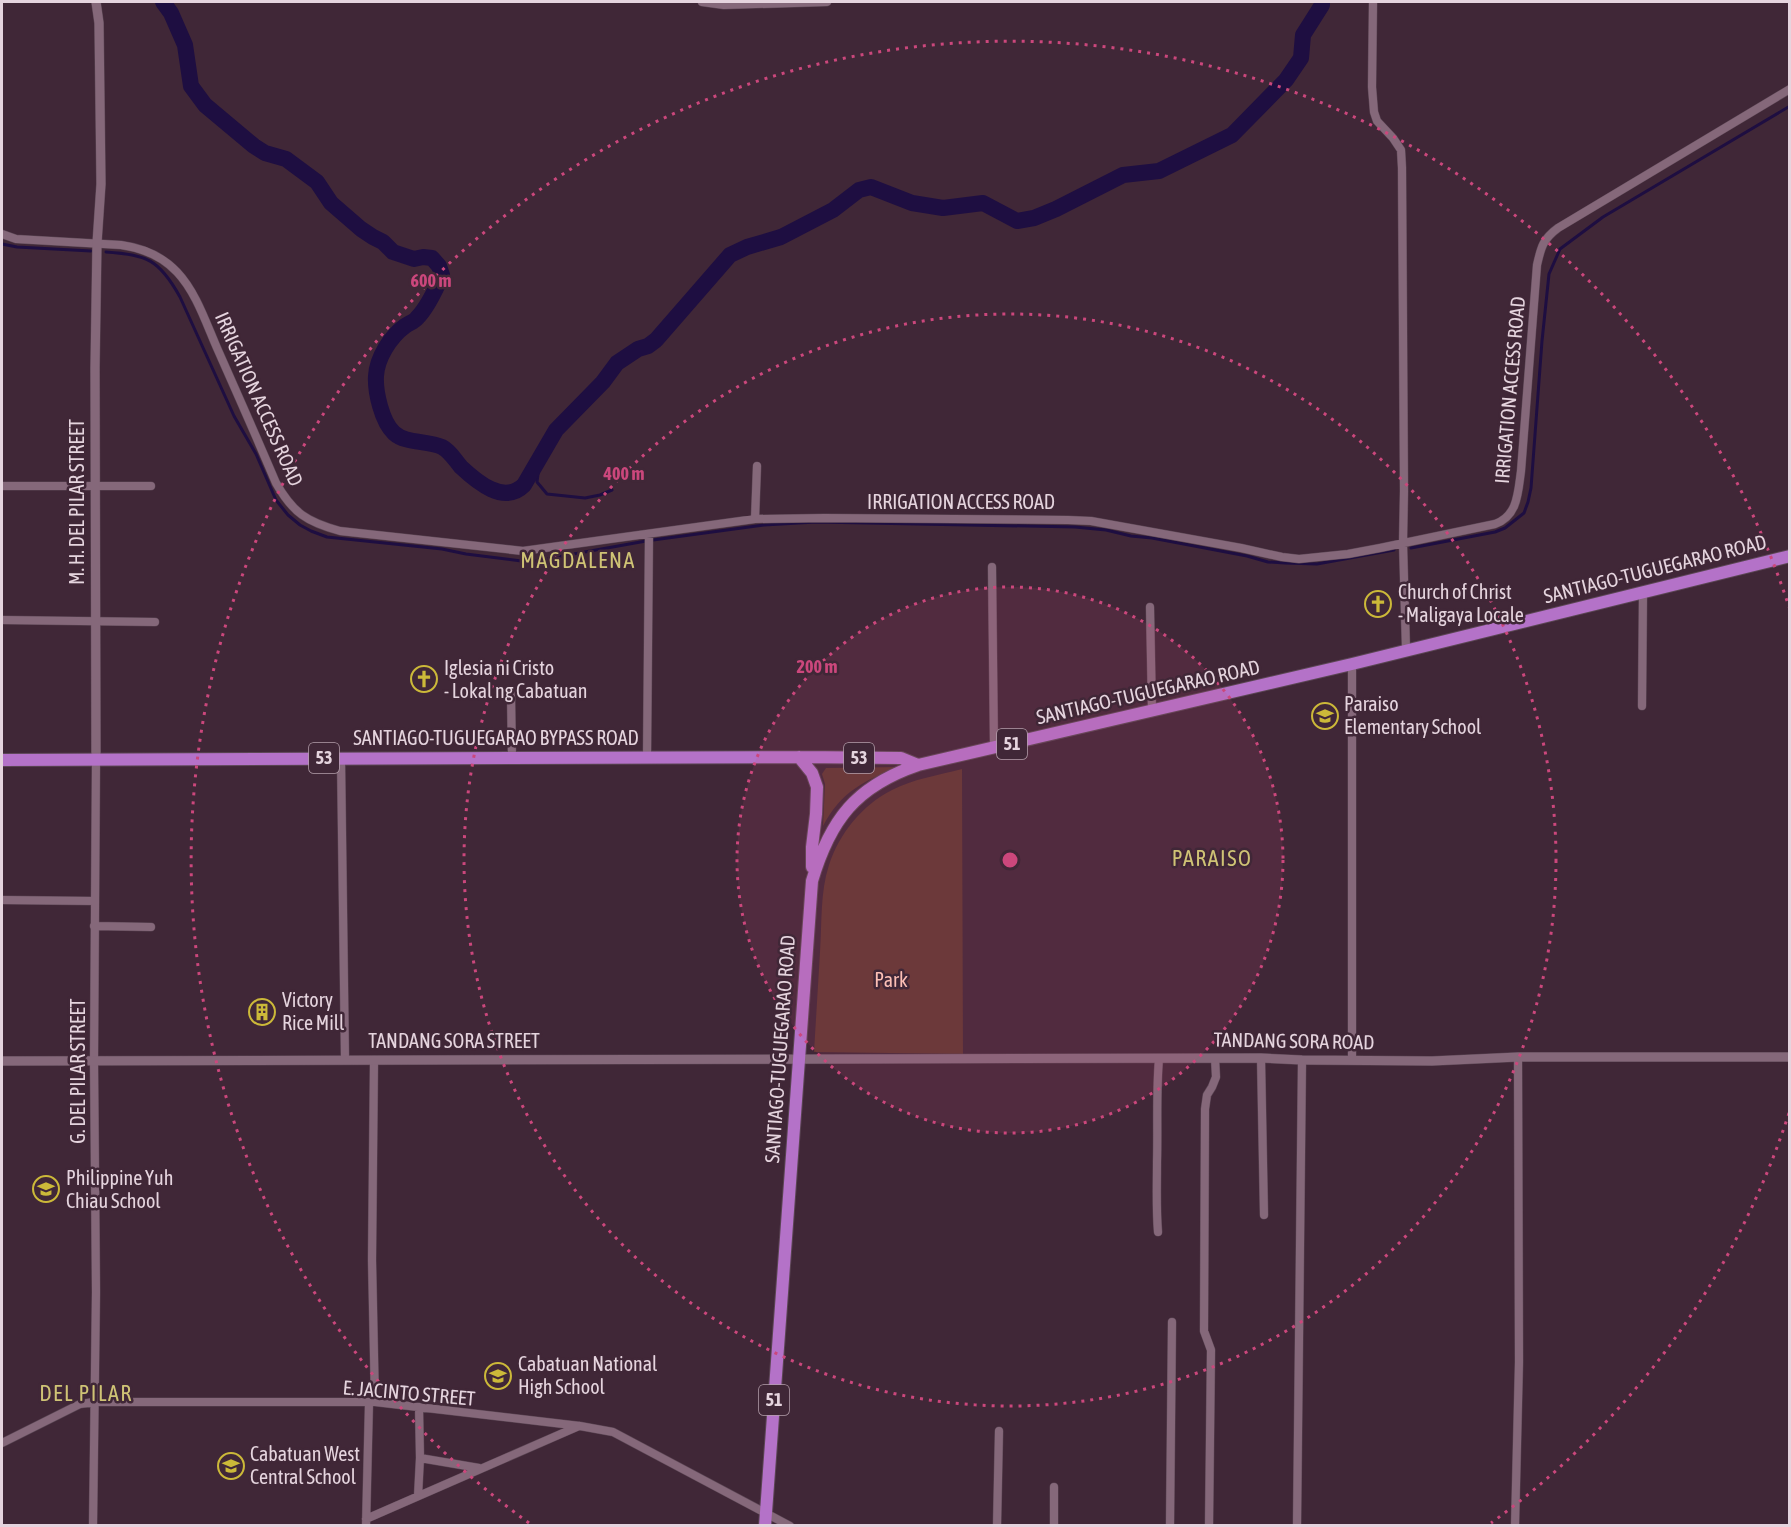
<svg xmlns="http://www.w3.org/2000/svg" width="1791" height="1527" font-family="'Asap Condensed',sans-serif">
  <style>
    .green { fill: #5f3732 }
    .lines { fill: none; stroke-linecap: round; stroke-linejoin: round }
    .stream { stroke: #1e0e41; stroke-width: 3 }
    .river { stroke: #1e0e41; stroke-width: 16 }
    .minor-casing { stroke: #5b4654; stroke-width: 9 }
    .tertiary-casing { stroke: #5b4654; stroke-width: 10 }
    .trunk-casing { stroke: #5b4654; stroke-width: 14 }
    .minor { stroke: #85687a; stroke-width: 8 }
    .tertiary { stroke: #85687a; stroke-width: 9 }
    .trunk { stroke: #b472c8; stroke-width: 12 }
    .ring { fill: none; stroke: #cb477c; stroke-width: 3; stroke-dasharray: 3 6 }
    .labels { text-anchor: middle; stroke-width: 5; stroke-linejoin: round; paint-order: stroke }
    .shield { fill: #402737; stroke: #b4a0ac; stroke-width: 1.5 }
    .shield-label { font-size: 18px; font-weight: bold; fill: #e5d4de }
    .street-label { font-size: 20px; fill: #e5d4de; stroke: #402737 }
    .poi-label { font-size: 20px; fill: #e5d4de; stroke: #402737; text-anchor: start }
    .park-label { font-size: 20px; fill: #fcbfb5; stroke: #402737 }
    .quarter-label { font-size: 22px; letter-spacing: 1.5px; fill: #cfc375; stroke: #402737 }
    .centre { fill: #cb477c; stroke: #402737; stroke-width: 3 }
    .ring-label { font-size: 18px; text-anchor: middle; font-weight: bold; fill: #cb477c; stroke: #402737; stroke-width: 5; stroke-linejoin: round; paint-order: stroke }
  </style>
  <rect width="100%" height="100%" fill="#402737"/>
  <!-- green -->
  <path class="green" d="M900 767C864 780 841 792 823 826L825 784 822 774 826 768Z
    M962 769 963 1054 814 1052C816 1019 818 985 820 952 822 924 820 892 829 865 839 834 862 805 892 790 913 779 939 775 962 769Z"/>
  <g class="lines">
    <!-- stream -->
    <path class="stream" d="M2 244 17 247 91 251
      M106 252C147 255 159 259 180 297L234 416 256 454 276 500 288 515 300 525 311 531 327 537 442 549 466 554 529 562 646 541
      M536 466 538 474 537 482 547 494 585 498 600 495 612 490
      M653 540 764 525 816 522 1075 527 1106 530 1131 536 1152 538 1247 556 1268 562 1285 563 1317 564 1394 550
      M1411 548 1495 532 1505 528 1524 513 1528 502 1531 488 1542 341 1549 274 1560 249 1603 217 1790 106"/>
    <!-- river -->
    <path class="river" d="M163 2 171 13 185 45 191 86 205 105 254 146 265 153 286 159 317 182 331 203 361 229 373 237 383 242 393 252 414 259 423 257 432 258 439 266 442 275C436 289 428 307 417 318 414 322 409 323 405 326 390 337 377 358 376 376 375 392 382 422 394 433 406 444 427 440 442 447 450 451 455 460 461 467 477 482 504 505 524 485L556 430 603 382 617 363 638 349 648 346 656 340 730 255 747 247 781 237 833 210 859 190 871 187 912 203 943 208 983 203 1017 221 1034 218 1056 209 1123 175 1159 171 1232 135 1286 80 1301 58 1303 35 1322 5V2"/>
    <defs>
      <path id="minor" d="M702 2 724 5 827 2
        M1373 2 1372 87 1374 112 1377 121 1393 138 1401 150 1402 168 1404 491 1403 543 1406 649
        M2 234 16 239 121 245C142 248 162 256 177 272 196 292 206 323 217 348 237 393 257 438 276 483 293 513 307 522 340 531L523 551 755 519 824 518 1068 520 1091 521 1241 548 1282 557 1299 559 1348 554 1380 548 1495 524C1518 516 1518 492 1521 471L1537 265C1541 247 1543 239 1558 228L1790 89
        M2 486H151
        M755 519 757 466
        M992 567 994 748
        M1150 607 1152 711
        M2 620 155 622
        M511 694 512 758
        M1642 706 1643 592
        M341 758 345 1060
        M647 758 649 534
        M2 900 95 901
        M94 926 151 927
        M1261 1058 1264 1215
        M374 1060 372 1260 375 1402
        M1352 1060V664
        M1158 1232C1156 1208 1157 1185 1157 1162 1158 1127 1156 1093 1159 1059
        M2 1443 80 1404 94 1402H375L580 1426 613 1432 790 1526
        M420 1458 479 1468
        M418 1496 420 1458 419 1407
        M366 1519 579 1426
        M93 1526 96 1292 94 1060 96 760
        M366 1526 369 1403
        M997 1526 999 1431
        M1054 1526V1487
        M1170 1526 1172 1322
        M1209 1526 1211 1350 1204 1331 1205 1109 1207 1095 1212 1087 1216 1077 1215 1058
        M1297 1526 1302 1060
        M1515 1526 1519 1362 1518 1057"/>
      <path id="tertiary" d="M96 2 99 23 101 184 97 243 95 368 96 760
        M2 1061 1261 1058 1302 1060 1432 1061 1518 1057H1790"/>
      <path id="trunk" d="M799 757 812 773 817 787 816 814 812 847V867
        M2 760 799 757 901 758 918 765
        M765 1526 812 881C830 820 856 786 918 765L1352 664 1790 556"/>
    </defs>
    <!-- minor casing -->
    <use href="#minor" class="minor-casing"/>
    <!-- tertiary casing -->
    <use href="#tertiary" class="tertiary-casing"/>
    <!-- trunk casing -->
    <use href="#trunk" class="trunk-casing"/>
    <!-- minor -->
    <use href="#minor" class="minor"/>
    <!-- tertiary -->
    <use href="#tertiary" class="tertiary"/>
    <!-- trunk -->
    <use href="#trunk" class="trunk"/>
  </g>
  <!-- distance rings -->
  <circle cx="1010" cy="860" r="273" fill="#cb477c" fill-opacity=".12"/>
  <g class="ring">
    <circle cx="1010" cy="860" r="273"/>
    <circle cx="1010" cy="860" r="546"/>
    <path d="M1789 1113A819 819 0 0 1 1491 1523M529 1523A819 819 0 1 1 1789 607"/>
  </g>
  <!-- icons -->
  <defs>
    <symbol id="church-ring" viewBox="-11 -11 22 22"><circle r="9.5" fill="#402737" stroke="#ccb939" stroke-width="1.5"/><path d="M-1.2-6h2.4v3.5h3.3v2.4h-3.3V6h-2.4V-.1h-3.3v-2.4h3.3Z" fill="#ccb939"/></symbol>
    <symbol id="school-ring" viewBox="-11 -11 22 22"><circle r="9.5" fill="#402737" stroke="#ccb939" stroke-width="1.5"/><path d="M0-5L7-2L0 1L-7-2ZM-4 1L0 2.5L4 1V4Q0 6-4 4Z" fill="#ccb939"/></symbol>
    <symbol id="building-ring" viewBox="-11 -11 22 22"><circle r="9.5" fill="#402737" stroke="#ccb939" stroke-width="1.5"/><path d="M-4-6H4V6H1V3H-1V6H-4ZM-2.5-4.3h1.7v1.8h-1.7ZM.8-4.3h1.7v1.8H.8ZM-2.5-1h1.7V.8h-1.7ZM.8-1h1.7V.8H.8Z" fill="#ccb939"/></symbol>
  </defs>
  <g fill-rule="evenodd">
    <use href="#church-ring" x="1363" y="589" width="30" height="30"/>
    <use href="#church-ring" x="409" y="664" width="30" height="30"/>
    <use href="#school-ring" x="1310" y="701" width="30" height="30"/>
    <use href="#building-ring" x="247" y="997" width="30" height="30"/>
    <use href="#school-ring" x="31" y="1174" width="30" height="30"/>
    <use href="#school-ring" x="483" y="1361" width="30" height="30"/>
    <use href="#school-ring" x="216" y="1451" width="30" height="30"/>
  </g>
  <g class="labels">
    <!-- shield labels -->
    <g class="shield">
      <rect x="997" y="729" width="30" height="30" rx="4.5"/>
      <rect x="309" y="743" width="30" height="30" rx="4.5"/>
      <rect x="844" y="743" width="30" height="30" rx="4.5"/>
      <rect x="759" y="1385" width="30" height="30" rx="4.5"/>
    </g>
    <g class="shield-label">
      <text x="1012" y="750">51</text>
      <text x="324" y="764">53</text>
      <text x="859" y="764">53</text>
      <text x="774" y="1406">51</text>
    </g>
    <!-- street labels -->
    <g class="street-label">
      <text transform="translate(1510 390) rotate(-85)" y="7">IRRIGATION ACCESS ROAD</text>
      <text transform="translate(259 399) rotate(66)" y="7">IRRIGATION ACCESS ROAD</text>
      <text transform="translate(77 502) rotate(-90)" y="7">M. H. DEL PILAR STREET</text>
      <text x="961" y="509">IRRIGATION ACCESS ROAD</text>
      <text transform="translate(1655 569) rotate(-14)" y="7">SANTIAGO-TUGUEGARAO ROAD</text>
      <text transform="translate(1148 692) rotate(-13)" y="7">SANTIAGO-TUGUEGARAO ROAD</text>
      <text x="496" y="745">SANTIAGO-TUGUEGARAO BYPASS ROAD</text>
      <text x="454" y="1048">TANDANG SORA STREET</text>
      <text transform="translate(1294 1041) rotate(1)" y="7">TANDANG SORA ROAD</text>
      <text transform="translate(780 1049) rotate(-86)" y="7">SANTIAGO-TUGUEGARAO ROAD</text>
      <text transform="translate(78 1071) rotate(-90)" y="7">G. DEL PILAR STREET</text>
      <text transform="translate(409 1393) rotate(5)" y="7">E. JACINTO STREET</text>
    </g>
    <!-- poi labels -->
    <g class="poi-label">
      <text x="1398" y="599">Church of Christ<tspan x="1398" dy="23">- Maligaya Locale</tspan></text>
      <text x="444" y="675">Iglesia ni Cristo<tspan x="444" dy="23">- Lokal ng Cabatuan</tspan></text>
      <text x="1344" y="711">Paraiso<tspan x="1344" dy="23">Elementary School</tspan></text>
      <text x="282" y="1007">Victory<tspan x="282" dy="23">Rice Mill</tspan></text>
      <text x="66" y="1185">Philippine Yuh<tspan x="66" dy="23">Chiau School</tspan></text>
      <text x="518" y="1371">Cabatuan National<tspan x="518" dy="23">High School</tspan></text>
      <text x="250" y="1461">Cabatuan West<tspan x="250" dy="23">Central School</tspan></text>
    </g>
    <!-- park labels -->
    <g class="park-label">
      <text x="891" y="987">Park</text>
    </g>
    <!-- quarter labels -->
    <g class="quarter-label">
      <text x="578" y="568">MAGDALENA</text>
      <text x="1212" y="866">PARAISO</text>
      <text x="86" y="1401">DEL PILAR</text>
    </g>
  </g>
  <circle cx="1010" cy="860" r="9" class="centre"/>
  <g class="ring-label">
    <text x="431" y="287">600 m</text>
    <text x="624" y="480">400 m</text>
    <text x="817" y="673">200 m</text>
  </g>
  <!-- border -->
  <rect width="1791" height="1527" fill="none" stroke="#e5d4de" stroke-width="6"/>
</svg>
